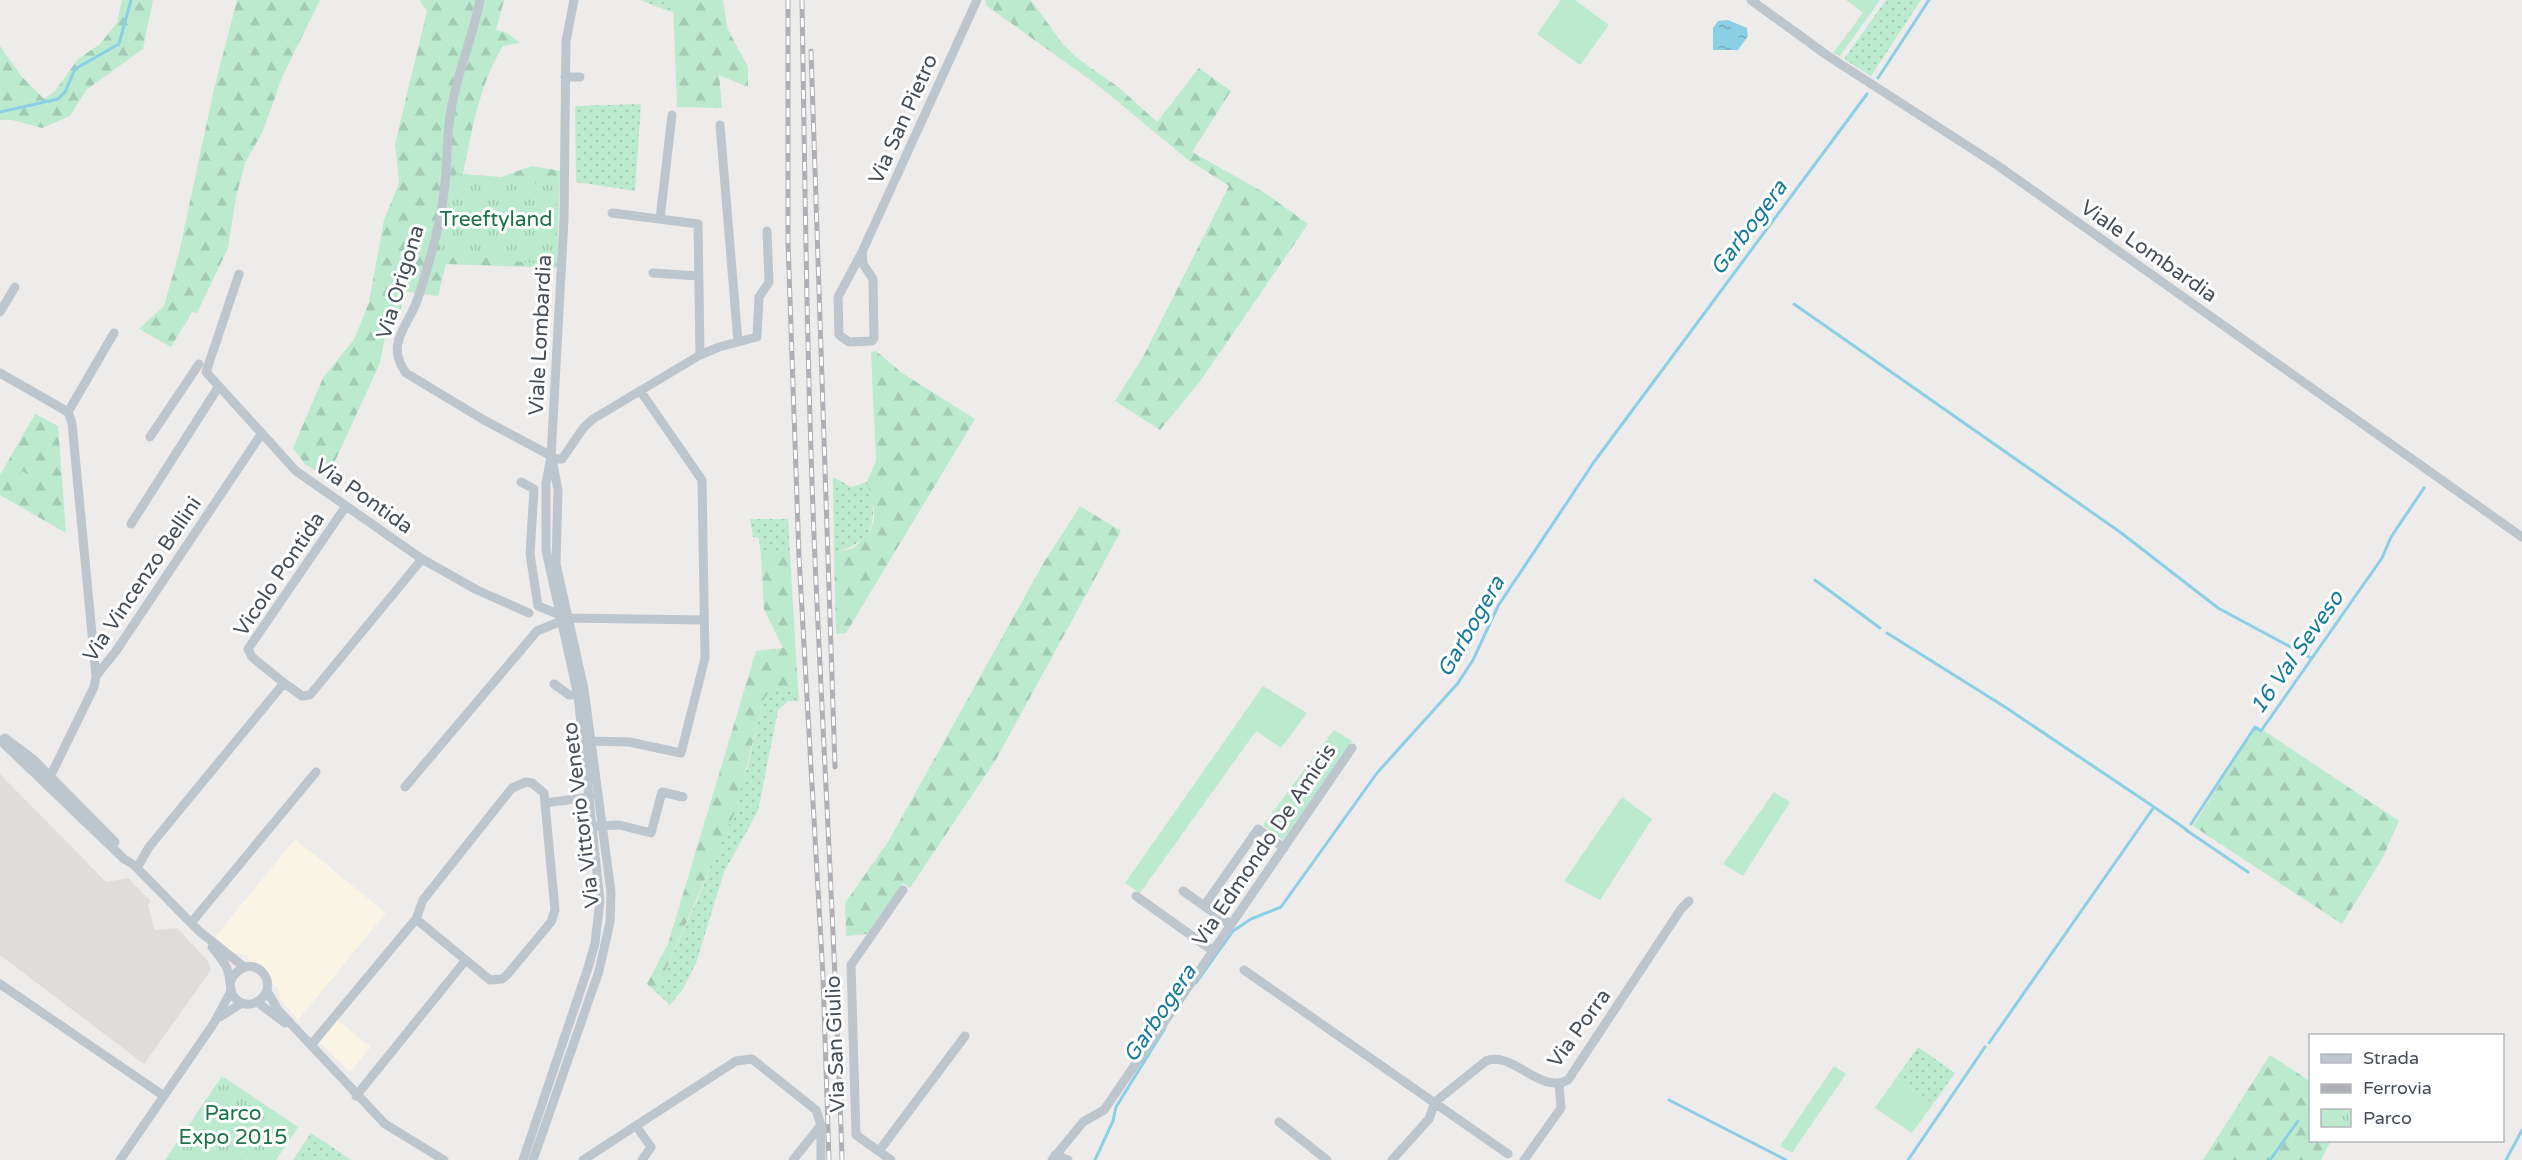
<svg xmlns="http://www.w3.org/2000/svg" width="2522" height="1160" font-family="'Varela Round',sans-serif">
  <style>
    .commercial { fill: #faf4e4 }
    .education { fill: #dfdcdc }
    .grass { fill: url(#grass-dots) }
    .forest { fill: url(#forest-firs) }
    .park { fill: url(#park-tufts) }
    .garden { fill: #bbeacf }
    .water { fill: url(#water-ripples) }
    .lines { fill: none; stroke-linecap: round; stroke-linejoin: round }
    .stream { stroke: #8bcfe5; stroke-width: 3 }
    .minor { stroke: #bdc5cd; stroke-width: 9 }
    .rail-casing { stroke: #aeb0b5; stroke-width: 5 }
    .rail { stroke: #fff; stroke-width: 3; stroke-dasharray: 9; stroke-linecap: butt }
    .labels { text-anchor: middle; stroke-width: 6; stroke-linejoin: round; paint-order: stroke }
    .street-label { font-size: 21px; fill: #454e57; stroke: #fff }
    .park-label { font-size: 21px; fill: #1c724a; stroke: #fff }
    .water-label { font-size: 22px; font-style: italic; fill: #157a9a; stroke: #fff }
  </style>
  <defs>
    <pattern id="grass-dots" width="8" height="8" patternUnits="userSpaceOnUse" patternTransform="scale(1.5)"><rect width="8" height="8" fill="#bbeacf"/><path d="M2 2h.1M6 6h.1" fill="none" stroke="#a2cab4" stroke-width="1.8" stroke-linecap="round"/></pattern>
    <pattern id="forest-firs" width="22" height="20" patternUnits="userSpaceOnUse" patternTransform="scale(1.5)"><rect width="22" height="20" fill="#bbeacf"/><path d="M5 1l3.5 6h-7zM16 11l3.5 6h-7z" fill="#a2cab4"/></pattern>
    <pattern id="park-tufts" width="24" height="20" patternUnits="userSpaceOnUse" patternTransform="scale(1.5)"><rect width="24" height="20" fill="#bbeacf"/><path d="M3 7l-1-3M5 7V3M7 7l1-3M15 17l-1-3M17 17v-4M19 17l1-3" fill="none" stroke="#a2cab4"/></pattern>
    <pattern id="water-ripples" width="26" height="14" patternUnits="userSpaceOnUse" patternTransform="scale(1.5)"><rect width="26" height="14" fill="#8bcfe5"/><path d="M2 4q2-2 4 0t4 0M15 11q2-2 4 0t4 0" fill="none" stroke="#73aabc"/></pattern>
  </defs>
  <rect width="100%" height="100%" fill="#eeebeb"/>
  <!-- commercial -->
  <path class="commercial" d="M295 839 386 913 298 1020 280 999 278 988 250 964 248 956 231 951 215 937Z
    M337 1020 371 1047 350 1072 319 1042Z"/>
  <!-- education -->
  <path class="education" d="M0 774 106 882 128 878 151 901 148 905 154 930 177 928 207 960 211 970 144 1064 0 955Z"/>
  <!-- grass -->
  <path class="grass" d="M640 0H673L674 13Z
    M1886 0H1921L1871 76 1844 59Z
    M641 104 635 191 576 182 575 106Z
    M833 477 851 487 867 482C880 519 874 542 834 553Z
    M750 519H788L790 554H761L759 538 753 537Z
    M782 687 798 689 799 701H788L778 710 758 811 724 872 696 963 683 989 670 1005 656 992 703 887 747 769 763 701 767 693Z
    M1918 1047 1955 1073 1933 1104 1896 1078Z
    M311 1133 351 1160H293Z"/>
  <!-- forest -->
  <path class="forest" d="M122 0H153L143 49 86 90 70 116 42 128 12 120H0V46L22 77 44 99 55 91 78 59 100 44 117 23Z
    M237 0H320L283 75 263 131 245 163 236 197 228 248 197 313 192 312 171 347 139 329 164 306 179 253 214 89Z
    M419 0H504L496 30 507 33 520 43 503 46C479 85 472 130 463 174L501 177 532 166 560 171 557 268 446 264 438 296 402 291 401 308 384 341 380 363 335 461 331 481 305 464 293 448 323 378 355 338 369 302 384 220 399 183 395 144 427 11Z
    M673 0H723L727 28 748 67V87L719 75 722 108 677 107Z
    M985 0H1031L1062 43 1077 58 1118 87 1157 122 1199 68 1231 91 1192 152 1265 193 1308 224 1201 380 1160 430 1115 401 1144 355 1229 186 1187 159 1100 87 987 6Z
    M876 351 902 373 975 419 846 633 836 634 834 553 854 548 870 530 874 520V508L867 482 876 461 871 352Z
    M35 414 58 426 66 533 0 495V475Z
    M1080 506 1121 531 995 761 910 888 903 883 867 934 846 936 845 903 888 842 1043 564Z
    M761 554H790L798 689C783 687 771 686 763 701L736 809 656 992 647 984 668 944 756 651 783 648 764 609Z
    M2257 726 2399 821 2382 859 2342 924 2193 826Z
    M2270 1055 2310 1081V1140L2331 1141 2321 1160H2203Z"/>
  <!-- park -->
  <path class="park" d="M456 173 556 186 555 266 438 252Z
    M222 1076 298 1127 276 1160H165Z"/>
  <!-- garden -->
  <path class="garden" d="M1561 0H1575L1609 25 1580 65 1537 34Z
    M1846 0H1880L1840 56 1833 53 1863 13Z
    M22 471 40 481 29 499 11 489Z
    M1263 686 1307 713 1281 748 1256 731 1140 893 1125 883Z
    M1334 730 1352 741 1283 840 1263 825Z
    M1774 792 1790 802 1743 876 1723 864Z
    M1622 797 1652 819 1600 900 1564 881Z
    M1834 1066 1846 1074 1792 1153 1780 1146Z
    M1896 1078 1933 1104 1912 1133 1875 1108Z"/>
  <!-- water -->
  <path class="water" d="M1728 20 1747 28 1748 36 1738 50H1713V28L1718 21Z"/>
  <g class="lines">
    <!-- stream -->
    <path class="stream" d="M1878 78 1929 0
      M0 112 58 99 65 92 75 69 119 44 131 0
      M1794 304 2120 532 2218 608 2311 658
      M1815 580 1880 628
      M1887 633 2005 707 2154 807
      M2191 824 2255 727 2261 731 2382 558 2391 537 2424 488
      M2186 830 2248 872
      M1196 983 1233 931 1251 919 1281 907 1377 773 1458 683 1473 660 1498 606 1594 462 1867 94
      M1989 1043 2154 807 2187 830
      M1669 1100 1786 1160
      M1095 1160 1113 1121 1116 1107 1165 1028
      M1908 1160 1985 1047
      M2270 1160 2298 1121
      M2506 1160 2522 1130"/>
    <!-- minor -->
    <path class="minor" d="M480 0C473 37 457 73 451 110 446 137 448 165 444 192 440 227 429 264 418 298 409 326 384 343 406 373L484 420 557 459H562L584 427 593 419 700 355 719 347 757 337 759 297 769 282 767 231
      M1751 0 1828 56 1997 165 2522 537
      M565 77H580
      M720 125 738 342
      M612 213 698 224 700 355
      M660 219 672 115
      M862 252 863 264 873 279 874 338 872 341 849 342 839 335 838 297 862 252 977 0
      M653 273 699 276
      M239 274 206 372 296 471 422 559 477 590 529 613
      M0 312 15 287
      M0 373 68 412
      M68 412 72 423 96 676
      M68 412 114 333
      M150 437 199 364
      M521 482 534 489 530 554 538 606 568 618 704 620
      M131 524 219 386
      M284 683 252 657 248 649 346 506
      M554 684 569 695H578
      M5 738 33 759 115 842
      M0 740 124 859 134 865 199 931 244 967
      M588 741 629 742 681 753 705 658 702 480 641 392
      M526 782 532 783 544 793 555 910 551 922 507 975 502 979 490 980 416 919 423 900 512 788Z
      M47 783 94 687 96 676 116 651 262 433
      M405 787 537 631 564 620
      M545 803 590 797
      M598 826 619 825 651 833 662 792 683 797
      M137 868 149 847 284 683 302 696 310 695 422 559
      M1183 891 1231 925
      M1136 896 1213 951
      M1204 906 1258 829 1284 848
      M191 923 316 772
      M212 947C218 955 227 964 229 975 231 982 229 991 234 997 250 1017 280 991 262 972 250 960 234 970 230 983
      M1244 970 1508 1154
      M0 984 164 1096
      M267 991 278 1010 385 1124 444 1160
      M257 1002 285 1023
      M220 1017 242 1003
      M311 1045 416 919
      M356 1096 465 961
      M1279 1122 1327 1160
      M636 1126 651 1147 642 1160
      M879 1151 965 1036
      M1055 1155 1068 1160
      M120 1160 214 1023 231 991
      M523 1160 588 968 595 943 600 901 578 696 546 550V483L551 457 564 219 566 41 574 0
      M533 1160 599 971 610 922 611 892 584 689 556 564 558 490 552 459
      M583 1160 722 1070 736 1061 752 1059 816 1110 821 1125V1160
      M793 1160 821 1125
      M891 1160 856 1135 851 965 903 890
      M1052 1160 1083 1122 1104 1110 1352 748
      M1392 1160 1429 1119 1435 1102 1486 1061C1513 1050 1540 1095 1568 1080L1681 909 1689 901
      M1524 1160 1561 1108 1559 1084"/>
    <defs>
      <path id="rail" d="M788 0V242L799 557 823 977 829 1160
        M802 0C805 187 807 373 815 560 824 760 836 960 842 1160
        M811 51 835 767"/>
    </defs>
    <!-- rail casing -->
    <use href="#rail" class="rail-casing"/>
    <!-- rail -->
    <use href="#rail" class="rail"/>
  </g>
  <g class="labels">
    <!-- street labels -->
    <g class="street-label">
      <text transform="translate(903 119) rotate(-66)" y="7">Via San Pietro</text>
      <text transform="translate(2149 251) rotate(35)" y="7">Viale Lombardia</text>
      <text transform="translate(400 282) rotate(-73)" y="7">Via Origona</text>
      <text transform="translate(540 335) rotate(-87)" y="7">Viale Lombardia</text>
      <text transform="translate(364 496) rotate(35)" y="7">Via Pontida</text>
      <text transform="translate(279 574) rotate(-56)" y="7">Vicolo Pontida</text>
      <text transform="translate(142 579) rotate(-56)" y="7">Via Vincenzo Bellini</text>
      <text transform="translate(581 815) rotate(-97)" y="7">Via Vittorio Veneto</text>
      <text transform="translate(1264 845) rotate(-56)" y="7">Via Edmondo De Amicis</text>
      <text transform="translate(1579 1028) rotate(-54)" y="7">Via Porra</text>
      <text transform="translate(835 1044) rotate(-92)" y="7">Via San Giulio</text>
    </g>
    <!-- park labels -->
    <g class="park-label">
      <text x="496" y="226">Treeftyland</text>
      <text x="233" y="1120">Parco<tspan x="233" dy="24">Expo 2015</tspan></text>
    </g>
    <!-- water labels -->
    <g class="water-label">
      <text transform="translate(1748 227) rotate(-53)" y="8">Garbogera</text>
      <text transform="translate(1470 626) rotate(-60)" y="8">Garbogera</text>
      <text transform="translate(2296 652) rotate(-55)" y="8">16 Val Seveso</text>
      <text transform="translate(1159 1013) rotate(-56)" y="8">Garbogera</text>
    </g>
  </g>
  <!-- legend -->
  <rect x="2309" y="1034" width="195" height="108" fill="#ffffff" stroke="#b5b8bc" stroke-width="1.5"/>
  <rect x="2321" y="1054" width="30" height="9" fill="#bdc5cd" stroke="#b5b8bc" stroke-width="1.5"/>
  <text x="2363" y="1064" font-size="18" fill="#454e57">Strada</text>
  <rect x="2321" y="1084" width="30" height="9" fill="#aeb0b5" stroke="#b5b8bc" stroke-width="1.5"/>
  <text x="2363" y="1094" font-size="18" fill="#454e57">Ferrovia</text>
  <rect x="2321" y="1109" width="30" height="18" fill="url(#park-tufts)" stroke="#b5b8bc" stroke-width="1.5"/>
  <text x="2363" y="1124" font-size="18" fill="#454e57">Parco</text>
</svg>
